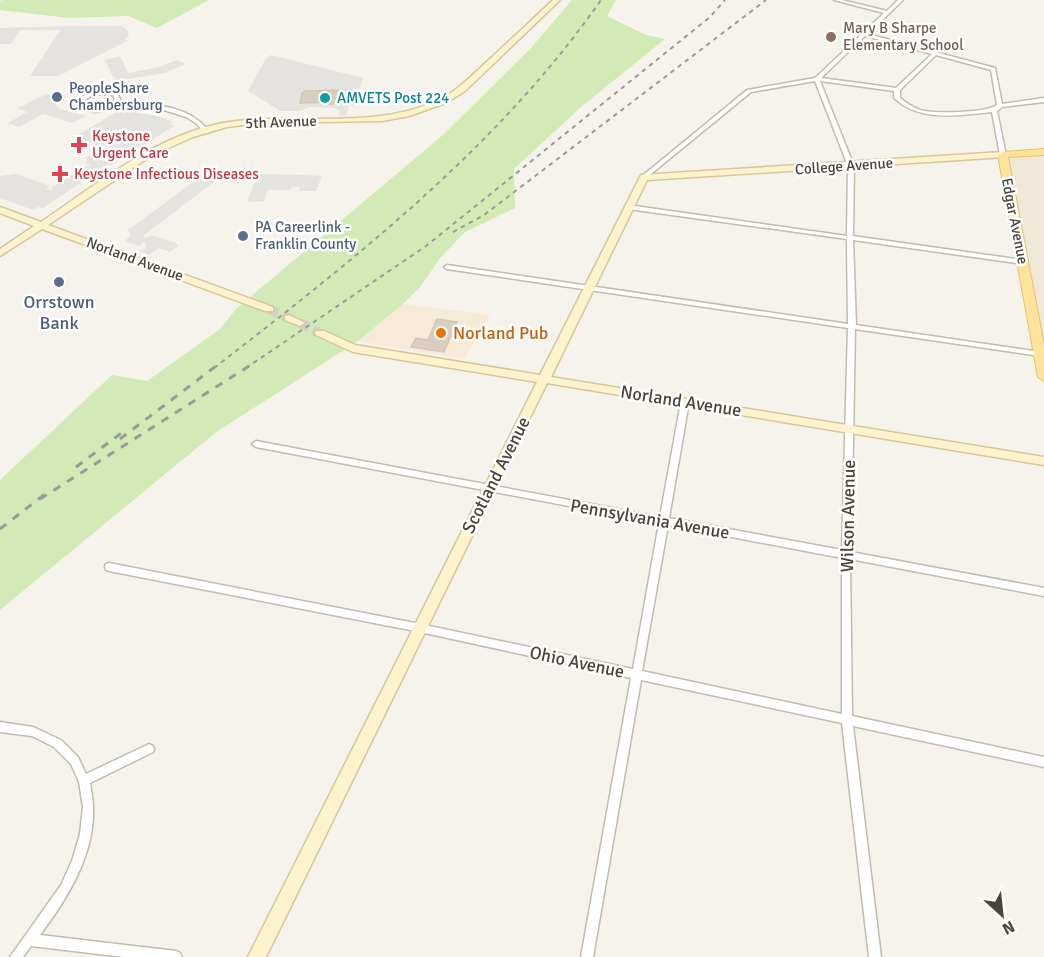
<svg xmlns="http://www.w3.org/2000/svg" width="1044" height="957" font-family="Signika,sans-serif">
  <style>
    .commercial { fill: #f7ead8 }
    .education { fill: #efe8d6 }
    .green { fill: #d2eab5 }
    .parking { fill: #e5e3e0 }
    .building { fill: #d8cfc1; stroke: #d3c7b4; stroke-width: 1.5 }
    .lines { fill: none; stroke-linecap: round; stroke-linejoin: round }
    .secondary-tunnel { stroke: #d4d0c8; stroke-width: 10; stroke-dasharray: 10 4.5; stroke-linecap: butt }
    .street-casing { stroke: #c2bbae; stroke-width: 3 }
    .secondary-casing { stroke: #d6c79b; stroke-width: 3 }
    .primary-casing { stroke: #e6c16a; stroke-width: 2 }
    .street { fill: #fff; fill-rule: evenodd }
    .secondary { fill: #fff3cd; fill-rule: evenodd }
    .primary { fill: #ffe39c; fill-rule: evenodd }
    .rail-far1 { stroke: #9a9a9a; stroke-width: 2; stroke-dasharray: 4.5 4.5; stroke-linecap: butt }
    .rail { stroke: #9a9a9a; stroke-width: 3; stroke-dasharray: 8 8; stroke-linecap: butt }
    .education-dot { fill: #8d6e63; stroke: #fff; stroke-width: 2 }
    .service-dot { fill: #5c6f8a; stroke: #fff; stroke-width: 2 }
    .culture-dot { fill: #0f9aa8; stroke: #fff; stroke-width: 2 }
    .health-dot { fill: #e0444e; stroke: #fff; stroke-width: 2 }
    .food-dot { fill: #e8710a; stroke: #fff; stroke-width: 2 }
    .labels { text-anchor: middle; stroke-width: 5; stroke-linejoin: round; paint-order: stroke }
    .far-education-label { font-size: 15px; fill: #785e54; stroke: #fff; text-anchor: start }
    .far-service-label { font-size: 15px; fill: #4e5e75; stroke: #fff; text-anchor: start }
    .far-culture-label { font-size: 15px; fill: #0d838f; stroke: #fff; text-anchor: start }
    .far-street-label { font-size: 15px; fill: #4b4439; stroke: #fff }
    .far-health-label { font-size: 15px; fill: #be3a42; stroke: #fff; text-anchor: start }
    .service-label { font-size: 18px; fill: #4e5e75; stroke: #fff }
    .food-label { font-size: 18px; fill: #c56008; stroke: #fff; text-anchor: start }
    .street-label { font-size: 18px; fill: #4b4439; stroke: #fff }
  </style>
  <rect width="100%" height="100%" fill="#f6f3ec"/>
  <!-- commercial -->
  <path class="commercial" d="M403 304 490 315 464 359 358 341Z"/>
  <!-- education -->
  <path class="education" d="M1044 152V377L1003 155Z"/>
  <!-- green -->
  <path class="green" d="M209 0 157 28 128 16 69 18 0 10V1L3 0Z
    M572 0H616L607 16 646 35 665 39 581 107 514 169 515 208 465 232 441 257 420 287 403 304 358 341 215 433 0 610V480L112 375 147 381 220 329 236 309 444 134 531 48Z"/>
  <!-- parking -->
  <path class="parking" d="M65 26H122L127 30 129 35 125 40H129L58 76H30L60 30H20L11 44H0V28Z
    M271 55 363 78 355 104 349 106 346 116 339 115 340 111 336 108 309 107 300 111H280L248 91 266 58Z
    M120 56 128 73 159 67 177 60 186 64 165 73 115 81 114 78 116 77H113L105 60Z
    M47 94 66 100 55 105 60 108 56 110 61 109 86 116 72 123 43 114 19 127 8 123 27 112 17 108Z
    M130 111 160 117 173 122 170 124 174 126 112 165H103L106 166 43 208 38 207 33 210 0 198V176L16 174 50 186 47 189 53 191 51 188 86 166H91L86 163 87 158 107 145 99 146 75 137 116 112Z
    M208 171 223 175 143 236 146 238 151 235 176 243 178 246 170 252 159 248 149 255 139 251 145 249 146 244 143 242 139 246 125 241 131 235 128 230Z
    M258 174 306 175 322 176 316 191H299L300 187H292L290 190H268L264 201 247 202Z"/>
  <!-- building -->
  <path class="building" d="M350 90 349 102 330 104 331 102 300 103 302 93 306 91Z
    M437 319 457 322 444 352 411 347 416 338 428 340Z"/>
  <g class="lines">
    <!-- secondary-tunnel -->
    <path class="secondary-tunnel" d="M269 309 289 318
      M300 323 320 333"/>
    <defs>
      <path id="street" d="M834 0H842L887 11 898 0H903L868 34 995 68 1002 104 1044 98V102L1002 107 997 111 1006 155 1003 157 1000 155 992 112C959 115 921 123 894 98V91L820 81 854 166 853 236 1023 260 1026 262 1023 264 853 240 856 325 1040 352 1044 354 1040 356 855 329 851 552 1044 588V596L850 559 852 716 1044 757V767L853 726 881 957H869L842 723 641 680 593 957H581L631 678 420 632 109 571 106 570 105 567 106 564 109 563 420 624 633 669 659 523 256 447 252 444 256 441 660 517 681 402 685 399 689 402 669 518 842 550 848 328 447 269 444 267 447 265 848 324 847 239 628 209 625 207 628 205 847 236 848 166 815 81 751 92 646 178 641 177 747 90 815 78 861 35V33H863L884 13ZM865 36 932 54 896 88 821 78ZM936 55 991 70 997 105C985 113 935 114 920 110 912 107 906 103 900 98V90ZM668 525 842 558V714L642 671Z
        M99 90 117 93 121 101 119 103C151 105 186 103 208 130L203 131 196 123 186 117 164 110 115 106 107 110 95 112 79 108 78 100 85 95ZM99 94 113 95 115 101C105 108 95 110 84 106L83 102 89 97Z
        M0 722 33 727 61 740 78 757 86 774 145 746 149 744 153 746 154 749 153 752 90 783C91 791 93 799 93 807 95 855 67 899 40 935L176 951 180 953 182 957H124L31 946 23 957H10L61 885 72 861 80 834 83 807 79 782 71 764 54 747 32 736 0 732Z"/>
      <path id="secondary" d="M553 0H560L465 91 446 103 409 116 382 121 257 123 227 127 193 137 151 156 48 225 273 307V311H265L42 229 0 256V249L34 226 0 213V207L41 222C99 183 158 133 229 122 298 112 375 131 440 99 459 90 474 73 490 59 511 39 532 20 553 0Z
        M1003 152 1006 153V157L647 180 551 377 1044 457V465L547 383 266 957H248L537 382 353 352 316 335 315 333 316 331H324L355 345 540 375 641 175Z
        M289 315 305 323 300 326 285 320V316Z"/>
      <path id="primary" d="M1044 149V155L1008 157 1044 345V381L1038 377 998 155 1003 152Z"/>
    </defs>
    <!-- street casing -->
    <use href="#street" class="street-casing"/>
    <!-- secondary casing -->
    <use href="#secondary" class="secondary-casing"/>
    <!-- primary casing -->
    <use href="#primary" class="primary-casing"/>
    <!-- street -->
    <use href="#street" class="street"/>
    <!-- secondary -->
    <use href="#secondary" class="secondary"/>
    <!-- primary -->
    <use href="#primary" class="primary"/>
    <!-- rail-far1 -->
    <path class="rail-far1" d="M453 232 484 215 766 0
      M214 368C355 259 499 146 601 0
      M246 368 426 246 710 17 725 0"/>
    <!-- rail -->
    <path class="rail" d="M120 439 216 366
      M76 467 124 431
      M40 499 249 366
      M0 529 45 494"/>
  </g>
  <!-- markers -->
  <circle class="education-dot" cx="831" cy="37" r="6"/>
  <g class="service-dot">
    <circle cx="57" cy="97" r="6"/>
    <circle cx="243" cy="236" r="6"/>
    <circle cx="59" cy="282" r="6"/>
  </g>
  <circle class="culture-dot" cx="325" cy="98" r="6"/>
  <g class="health-dot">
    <path d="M76 136h6v6h6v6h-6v6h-6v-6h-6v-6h6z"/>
    <path d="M57 165h6v6h6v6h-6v6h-6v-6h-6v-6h6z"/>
  </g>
  <circle class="food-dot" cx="441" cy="333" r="6"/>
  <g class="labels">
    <!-- far-education labels -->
    <g class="far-education-label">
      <text x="843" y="33">Mary B Sharpe<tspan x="843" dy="17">Elementary School</tspan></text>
    </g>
    <!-- far-service labels -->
    <g class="far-service-label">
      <text x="69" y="93">PeopleShare<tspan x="69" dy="17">Chambersburg</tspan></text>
      <text x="255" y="232">PA Careerlink -<tspan x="255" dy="17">Franklin County</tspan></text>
    </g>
    <!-- far-culture labels -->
    <g class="far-culture-label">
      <text x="337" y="103">AMVETS Post 224</text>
    </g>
    <!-- far-street labels -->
    <g class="far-street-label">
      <text transform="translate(281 122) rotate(-2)" y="5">5th Avenue</text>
      <text transform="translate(844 166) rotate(-4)" y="5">College Avenue</text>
      <text transform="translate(1015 221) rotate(79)" y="5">Edgar Avenue</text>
      <text transform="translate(135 259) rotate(20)" y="5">Norland Avenue</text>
    </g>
    <!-- far-health labels -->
    <g class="far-health-label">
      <text x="92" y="141">Keystone<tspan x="92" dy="17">Urgent Care</tspan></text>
      <text x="74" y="179">Keystone Infectious Diseases</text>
    </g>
    <!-- service labels -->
    <g class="service-label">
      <text x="59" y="308">Orrstown<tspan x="59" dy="21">Bank</tspan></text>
    </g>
    <!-- food labels -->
    <g class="food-label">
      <text x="453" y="339">Norland Pub</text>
    </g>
    <!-- street labels -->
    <g class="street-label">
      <text transform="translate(681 401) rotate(9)" y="6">Norland Avenue</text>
      <text transform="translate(496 475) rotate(-63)" y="6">Scotland Avenue</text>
      <text transform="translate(848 516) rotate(-89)" y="6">Wilson Avenue</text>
      <text transform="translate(650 519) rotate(10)" y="6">Pennsylvania Avenue</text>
      <text transform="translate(577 662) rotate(12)" y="6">Ohio Avenue</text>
    </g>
  </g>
  <!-- north arrow -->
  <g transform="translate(1002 915) rotate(153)" stroke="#ffffff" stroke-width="4.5" paint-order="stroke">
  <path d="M0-4.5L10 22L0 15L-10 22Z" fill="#4b4439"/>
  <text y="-9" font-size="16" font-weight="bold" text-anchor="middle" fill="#4b4439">N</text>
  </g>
</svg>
